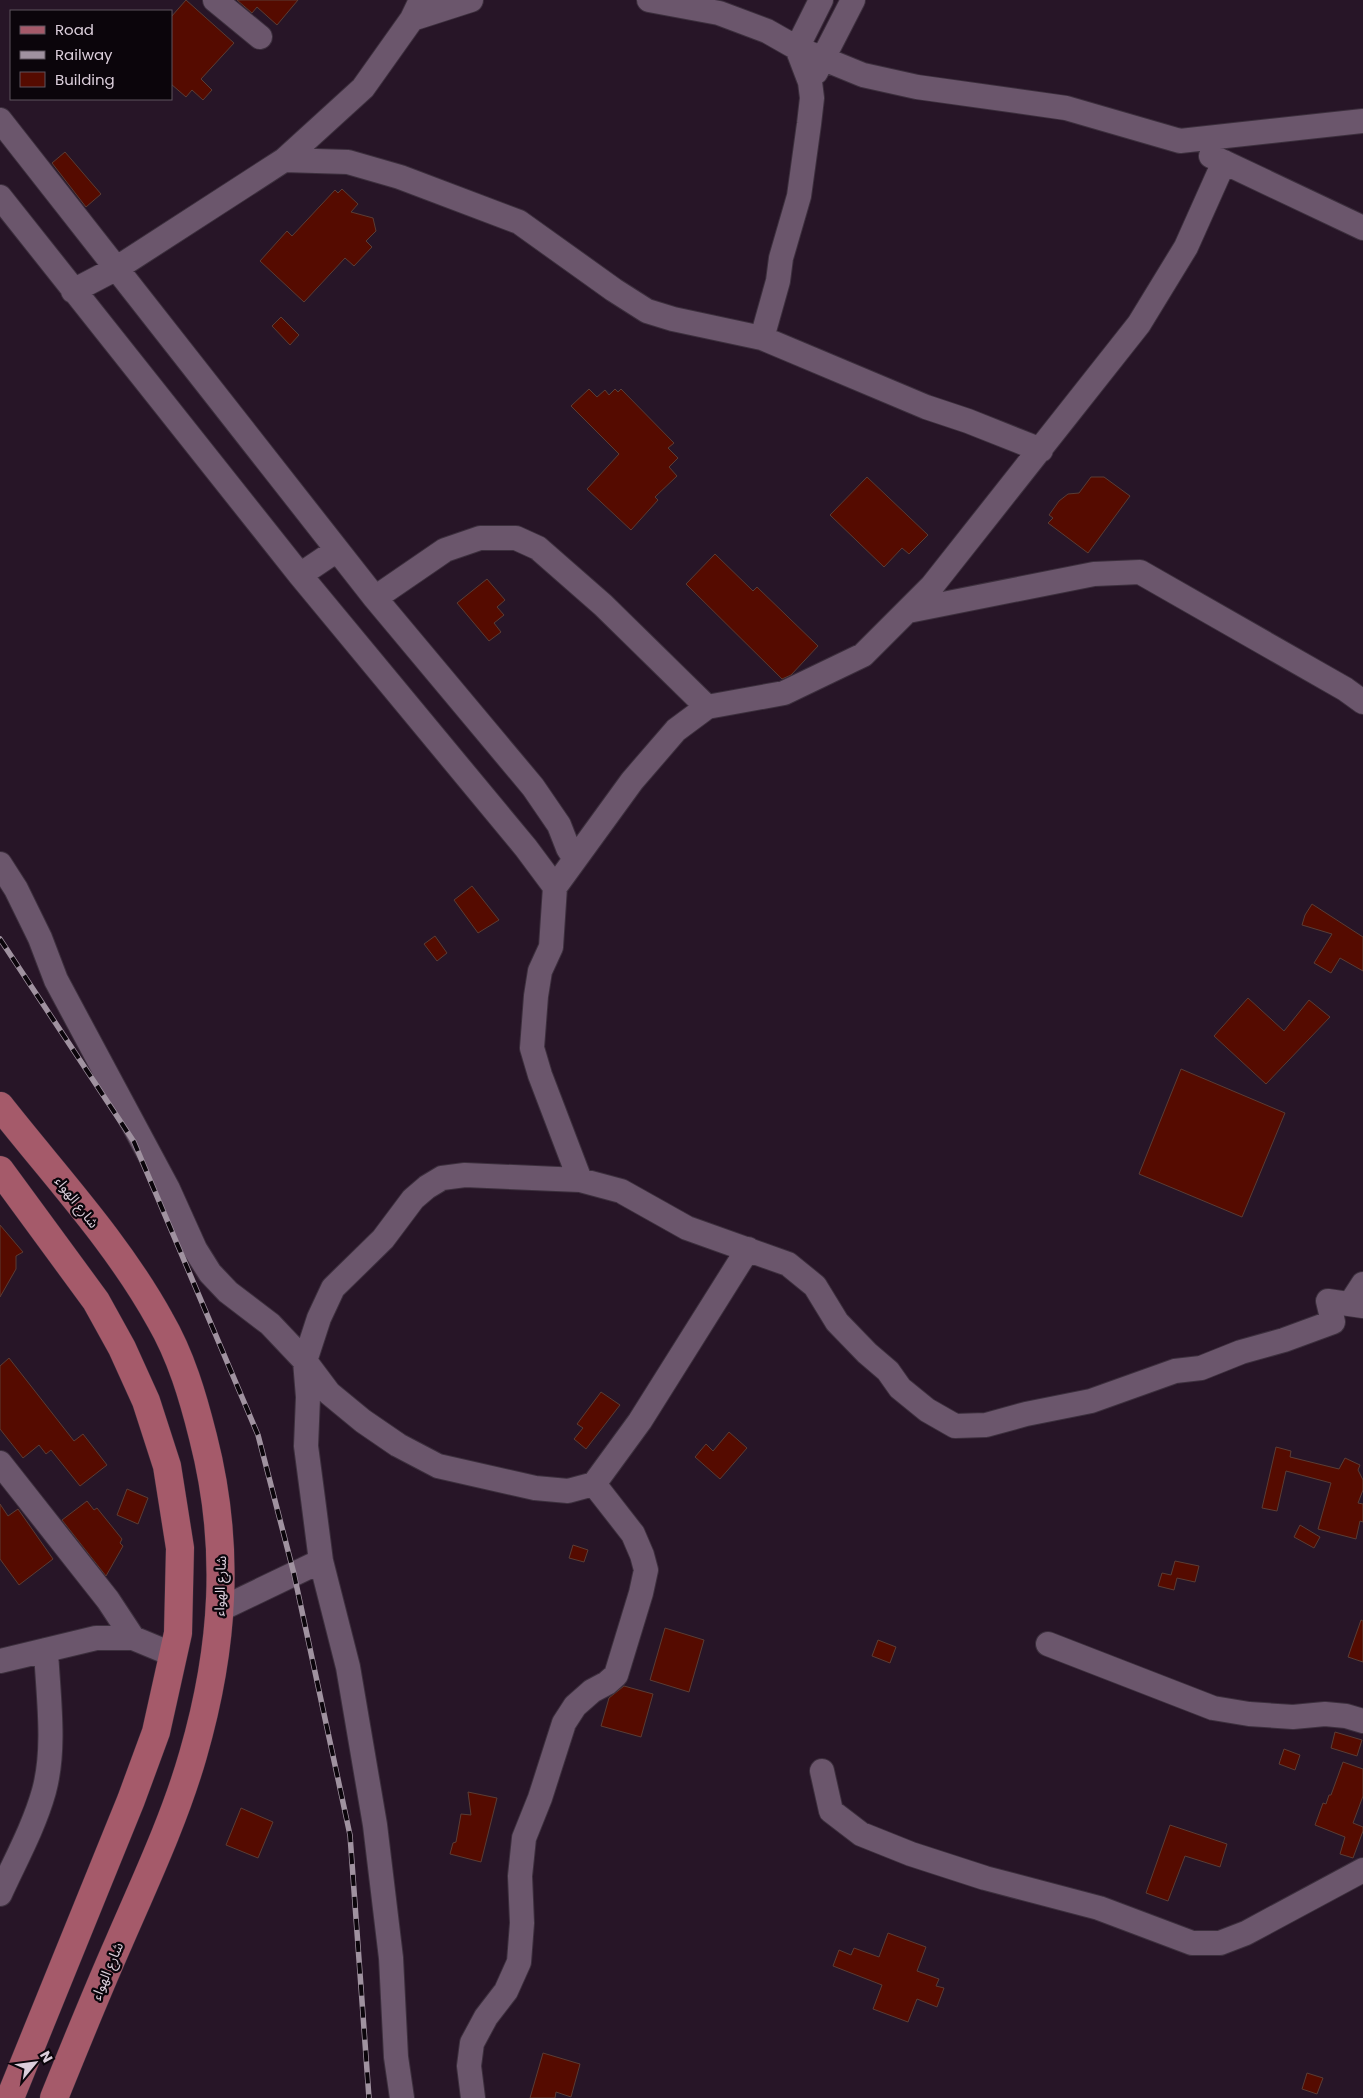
<svg xmlns="http://www.w3.org/2000/svg" width="1363" height="2098" font-family="Poppins,'Noto Sans Arabic',sans-serif">
  <style>
    .building { fill: #550b00; stroke: #5a3d35 }
    .lines { fill: none; stroke-linecap: round; stroke-linejoin: round }
    .minor-casing { stroke: #3c2f3d; stroke-width: 26 }
    .major-casing { stroke: #3c2f3d; stroke-width: 29 }
    .minor { stroke: #6b566c; stroke-width: 24 }
    .major { stroke: #a55a6a; stroke-width: 28 }
    .rail-casing { stroke: #a092a0; stroke-width: 5.5 }
    .rail { stroke: #0b050b; stroke-width: 4; stroke-dasharray: 11; stroke-linecap: butt }
    .labels { text-anchor: middle; stroke-width: 4.5; stroke-linejoin: round; paint-order: stroke }
    .street-label { font-size: 14px; fill: #dbcedb; stroke: #0b050b }
  </style>
  <rect width="100%" height="100%" fill="#271527"/>
  <!-- building -->
  <path class="building" d="M186 0 234 43 201 79 212 90 203 100 192 90 186 97 171 84V17Z
    M237 0H298L277 25 257 7 252 13Z
    M65 152 101 194 86 207 52 163Z
    M342 189 358 204 351 212 373 218 376 231 366 241 372 247 354 266 345 258 304 302 260 261 287 231 292 236 335 190 338 193Z
    M281 317 299 335 290 345 272 326Z
    M589 389 597 397 605 390 609 395 615 389 618 392 621 389 674 443 668 448 678 458 669 467 677 476 655 497 658 500 631 530 587 489 619 454 571 406Z
    M867 477 928 535 909 554 902 548 884 567 830 515Z
    M1091 477H1104L1130 496 1088 553 1048 523 1053 518 1049 515 1059 501 1068 494 1079 493Z
    M715 554 753 591 757 587 818 646 791 675 782 679 686 584Z
    M487 579 505 600 497 607 504 615 494 623 501 632 489 641 457 603Z
    M472 886 499 920 478 933 454 900Z
    M1312 904 1363 937V971L1340 958 1331 973 1314 963 1332 934 1302 925 1305 915Z
    M435 936 447 953 437 961 424 944Z
    M1248 998 1284 1031 1309 1000 1330 1017 1266 1084 1214 1036Z
    M1181 1069 1285 1113 1242 1217 1139 1174Z
    M0 1225 23 1252 16 1256V1269L0 1297Z
    M9 1358 74 1441 83 1434 107 1465 80 1486 51 1450 46 1454 39 1445 23 1458 0 1429V1366Z
    M601 1392 620 1405 586 1449 574 1439 583 1428 577 1424Z
    M729 1432 747 1448 720 1479 695 1457 706 1444 713 1451Z
    M1276 1447 1291 1451 1290 1457 1339 1469 1345 1458 1360 1465 1358 1470 1363 1480V1490L1358 1503 1363 1504V1522L1360 1521 1356 1539 1318 1529 1331 1483 1286 1471 1277 1511 1262 1508Z
    M127 1489 148 1498 138 1524 117 1515Z
    M87 1501 94 1510 97 1508 122 1539 120 1543 123 1546 106 1576 62 1520Z
    M0 1504 8 1516 18 1509 53 1559 19 1585 0 1559Z
    M1300 1525 1320 1537 1314 1548 1294 1537Z
    M573 1545 588 1550 584 1562 569 1558Z
    M1175 1561 1199 1566 1195 1582 1177 1578 1174 1590 1158 1586 1162 1573 1171 1575Z
    M1361 1620 1363 1621V1662L1348 1657Z
    M665 1628 704 1640 689 1692 650 1680Z
    M878 1640 896 1647 890 1663 872 1656Z
    M624 1686 653 1694 641 1737 601 1726 609 1698Z
    M1335 1732 1362 1740 1357 1756 1331 1748Z
    M1284 1749 1300 1755 1295 1770 1279 1764Z
    M1343 1762 1363 1769V1796L1353 1823 1363 1827V1831L1353 1858 1340 1854 1345 1837 1315 1825 1323 1803 1326 1804 1329 1795H1331Z
    M468 1792 497 1798 481 1862 450 1854 453 1843 456 1842 461 1814 471 1815Z
    M241 1808 273 1822 258 1858 226 1845Z
    M1170 1825 1227 1844 1220 1867 1185 1856 1168 1901 1146 1893Z
    M888 1933 926 1947 917 1971 939 1979 936 1986 944 1988 937 2007 917 1999 908 2022 873 2009 882 1985 833 1966 839 1950 851 1955 854 1948 879 1957Z
    M543 2053 580 2064 571 2097 556 2092 555 2098H530Z
    M1307 2073 1323 2078 1317 2094 1302 2089Z"/>
  <g class="lines">
    <defs>
      <path id="minor" d="M215 0 260 37
        M649 0 719 13 767 31 797 48 863 75 917 87 1066 108 1180 141 1363 121
        M412 19 471 0
        M816 72 853 0
        M0 120 375 598 533 787 559 825 568 848 575 859
        M1211 156 1363 228
        M284 160 348 162 400 177 519 222 614 290 647 311 673 319 762 338 926 407 968 421 1041 450
        M0 197 300 575 526 848 555 887
        M73 291 117 268 284 160 363 88 412 19 421 0
        M762 338 778 281 781 258 799 196 809 124 812 98 810 82 797 48 821 0
        M300 575 337 550
        M375 598 445 550 480 538H516L538 548 603 605 707 707
        M908 611 1094 574 1140 572 1345 689 1363 702
        M0 864 16 889 40 938 56 980 168 1189 195 1249 210 1273 228 1292 270 1324 305 1361 329 1393 363 1421 398 1445 438 1466 535 1488 568 1491 594 1484 640 1421 748 1249
        M580 1180 540 1075 532 1048 536 996 540 971 551 947 555 887 632 781 676 730 707 707 784 693 863 655 932 586 1139 324 1186 247 1224 162
        M1350 1304 1363 1284
        M0 1463 108 1600 133 1638
        M221 1609 321 1561
        M1048 1644 1213 1708 1249 1714 1293 1717 1325 1714 1346 1716 1363 1721
        M0 1661 96 1638H133L174 1655
        M822 1771 831 1811 861 1834 911 1854 985 1878 1099 1908 1192 1943H1220L1246 1933 1363 1870
        M0 1894C15 1861 34 1827 44 1791 56 1747 48 1695 46 1650
        M402 2098 396 2057 391 1958 375 1825 348 1667 321 1561 313 1499 306 1446 308 1397 305 1361 319 1318 333 1288 383 1239 413 1199 427 1187 442 1178 465 1175 580 1180 621 1191 687 1228 788 1264 815 1286 837 1322 867 1353 888 1371 900 1388 927 1410 955 1426 986 1425 1026 1414 1091 1401 1175 1371 1201 1368 1241 1352 1284 1340 1333 1322 1328 1301 1363 1306
        M473 2098 469 2066 472 2043 486 2017 506 1991 519 1962 522 1923 520 1876 524 1838 540 1798 564 1723 575 1706 592 1691 607 1683 616 1675 641 1593 646 1570 642 1555 633 1534 594 1484"/>
      <path id="major" d="M0 1106C55 1176 117 1242 160 1320 181 1356 193 1397 203 1437 231 1546 224 1648 193 1755 175 1818 145 1882 119 1942 96 1994 75 2046 54 2098
        M0 1170 96 1301 122 1348 146 1401 167 1466 180 1548 178 1633 156 1732 131 1800 10 2098"/>
    </defs>
    <!-- minor casing -->
    <use href="#minor" class="minor-casing"/>
    <!-- major casing -->
    <use href="#major" class="major-casing"/>
    <!-- minor -->
    <use href="#minor" class="minor"/>
    <!-- major -->
    <use href="#major" class="major"/>
    <defs>
      <path id="rail" d="M0 939 134 1142 258 1435 294 1574 350 1835 369 2098"/>
    </defs>
    <!-- rail casing -->
    <use href="#rail" class="rail-casing"/>
    <!-- rail -->
    <use href="#rail" class="rail"/>
  </g>
  <g class="labels">
    <!-- street labels -->
    <g class="street-label">
      <text transform="translate(77 1202) rotate(52)" y="5">شارع الهواء</text>
      <text transform="translate(220 1586) rotate(-88)" y="5">شارع الهواء</text>
      <text transform="translate(107 1971) rotate(-67)" y="5">شارع الهواء</text>
    </g>
  </g>
  <!-- legend -->
  <rect x="10" y="10" width="162" height="90" fill="#0b050b" stroke="#5e555e"/>
  <rect x="20" y="26" width="25" height="8" fill="#a55a6a" stroke="#5e555e"/>
  <text x="55" y="35" font-size="15" fill="#dbcedb">Road</text>
  <rect x="20" y="51" width="25" height="8" fill="#a092a0" stroke="#5e555e"/>
  <text x="55" y="60" font-size="15" fill="#dbcedb">Railway</text>
  <rect x="20" y="72" width="25" height="15" fill="#550b00" stroke="#5e555e"/>
  <text x="55" y="85" font-size="15" fill="#dbcedb">Building</text>
  <!-- north arrow -->
  <g transform="translate(35 2063) rotate(61)" stroke="#0b050b" stroke-width="4" paint-order="stroke">
  <path d="M0-4L9 19L0 12L-9 19Z" fill="#dbcedb"/>
  <text y="-8" font-size="14" font-weight="bold" text-anchor="middle" fill="#dbcedb">N</text>
  </g>
</svg>
